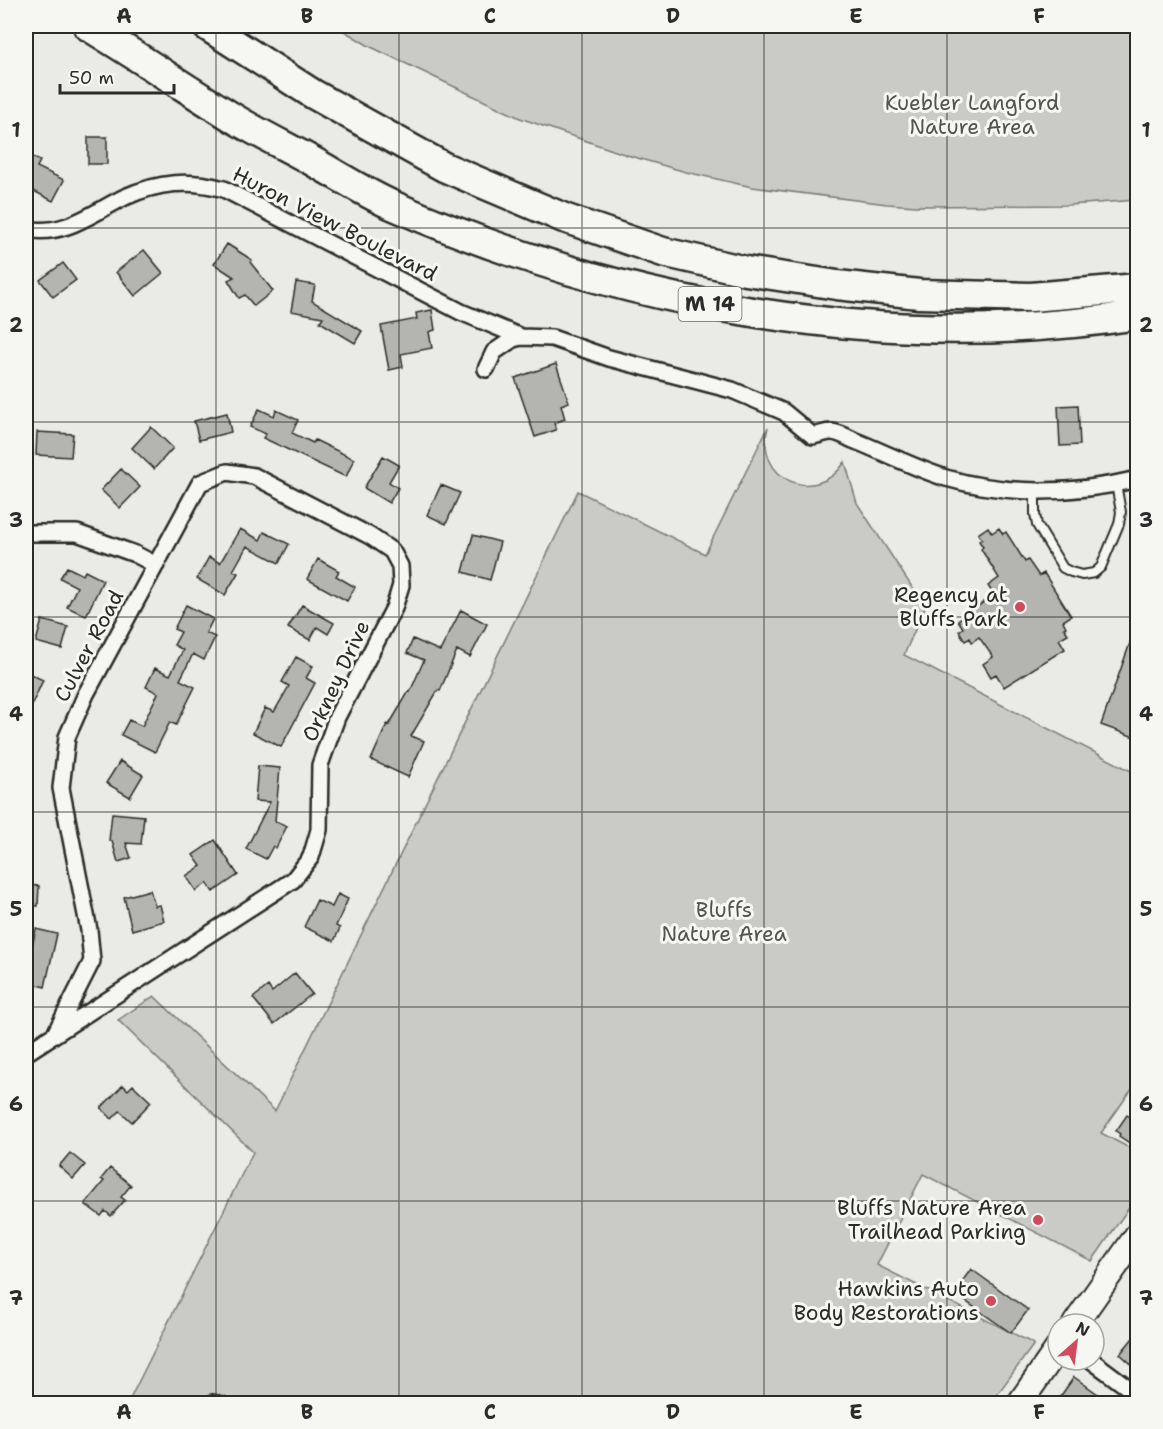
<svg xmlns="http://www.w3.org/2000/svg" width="1163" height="1429" font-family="'Shantell Sans',sans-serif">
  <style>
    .green { fill: #cacac7; stroke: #7a7a79; stroke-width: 1.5 }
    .building { fill: #b4b4b1; stroke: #2b2b2b; stroke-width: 1.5 }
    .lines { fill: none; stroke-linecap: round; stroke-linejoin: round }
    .service-casing { stroke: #2b2b2b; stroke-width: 12 }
    .minor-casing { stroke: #2b2b2b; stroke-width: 20 }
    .primary-casing { stroke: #2b2b2b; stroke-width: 28 }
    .motorway-casing { stroke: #2b2b2b; stroke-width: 33 }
    .service { stroke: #f6f6f2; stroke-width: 8 }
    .minor { stroke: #f6f6f2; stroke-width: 15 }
    .primary { stroke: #f6f6f2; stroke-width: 24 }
    .motorway { stroke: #f6f6f2; stroke-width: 28 }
    .grid { fill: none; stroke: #2b2b2b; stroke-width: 1.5; stroke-opacity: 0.55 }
    .poi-dot { fill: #d1495b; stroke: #f6f6f2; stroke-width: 2 }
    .labels { text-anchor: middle; stroke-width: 6; stroke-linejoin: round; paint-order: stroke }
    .shield { fill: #f6f6f2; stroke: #686867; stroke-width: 1.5 }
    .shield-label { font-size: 20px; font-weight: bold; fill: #2b2b2b }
    .park-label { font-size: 21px; fill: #535352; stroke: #f6f6f2 }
    .street-label { font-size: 21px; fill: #2b2b2b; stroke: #f6f6f2 }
    .poi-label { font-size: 21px; fill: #2b2b2b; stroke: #f6f6f2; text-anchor: end }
    .neatline { fill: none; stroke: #2b2b2b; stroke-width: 2 }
    .grid-label { font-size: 20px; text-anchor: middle; font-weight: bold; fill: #2b2b2b }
  </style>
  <rect width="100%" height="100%" fill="#eaeae6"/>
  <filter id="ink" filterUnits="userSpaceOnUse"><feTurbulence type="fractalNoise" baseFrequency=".0167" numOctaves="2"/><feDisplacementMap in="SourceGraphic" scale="12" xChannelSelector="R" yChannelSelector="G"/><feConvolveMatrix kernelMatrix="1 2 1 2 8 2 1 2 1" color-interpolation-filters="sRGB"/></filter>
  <g filter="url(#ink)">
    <!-- green -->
    <path class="green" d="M336 26H1137V200L1070 205 916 206 887 204 752 187 686 172 627 155 520 118 369 46Z
      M768 427C754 479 815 507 845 462L857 503 925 607 904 655 1137 774V1082L1101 1133 1137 1152V1196L1092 1261 923 1174 877 1265 1034 1344 991 1403H128L253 1152 118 1020 154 996 275 1111 578 491 705 554Z"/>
    <!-- building -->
    <path class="building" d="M88 137H107V164H88Z
      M26 154 40 161 37 167 64 180 53 201 26 187V189Z
      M227 244 252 260 250 262 273 291 254 306 245 295 239 298 228 280 234 277 214 264Z
      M144 250 163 273 135 296 116 272Z
      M63 263 76 280 53 297 40 280Z
      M296 282 315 285 312 301 362 331 355 343 320 322 323 317 291 311Z
      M432 310 435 330 429 332 432 348 401 354 403 367 389 370 381 326 417 319 416 313Z
      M556 364 569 402 561 405 565 419 554 423 556 430 535 437 515 378Z
      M1078 405 1080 445 1060 446 1058 406Z
      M259 409 274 416 276 410 298 420 292 433 313 443 315 440 354 459 346 477 263 438 266 434 250 427Z
      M227 413 231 432 199 440 194 421Z
      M151 427 173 448 154 469 132 448Z
      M37 432 73 434 71 457 36 455Z
      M383 456 399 465 389 482 398 488 389 503 364 488Z
      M121 469 140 487 120 508 101 490Z
      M441 485 460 493 446 524 427 515Z
      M988 527 992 533 999 528 1003 534 1006 532 1025 562 1028 560 1039 576 1044 573 1071 616 1063 621 1066 627 1064 628 1068 634 1059 639 1065 649 1004 687 996 674 991 677 983 664 993 657 979 637 972 642 970 638 965 641 959 631 963 628 958 620 994 595 988 586 999 578 981 549 983 547 979 541 982 539 978 534Z
      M240 529 260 540 264 532 289 544 279 563 247 546 233 571 238 573 225 595 197 579 209 557 220 563Z
      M473 535 500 542 490 580 463 572Z
      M318 559 339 571 336 576 355 587 347 601 307 579Z
      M67 567 83 575 85 571 103 580 86 616 67 607 77 587 60 578Z
      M186 605 213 619 206 633 215 637 204 660 193 654 180 680 195 687 176 725 170 722 155 752 121 735 129 720 142 726 158 693 146 687 155 668 170 675 183 650 174 645 181 632 174 629Z
      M302 605 334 623 328 634 317 627 310 640 288 628Z
      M461 610 487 624 470 657 457 650 440 691 438 690 411 736 424 741 408 777 371 760 387 724 389 725 409 691 410 692 424 660 407 653 413 639 440 651Z
      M42 620 68 627 62 649 36 642Z
      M1136 626H1137V738L1101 725Z
      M296 657 313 666 306 678 315 683 281 747 253 733 265 708 274 712 289 686 282 682Z
      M26 672 43 680 26 718Z
      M120 761 143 775 130 797 106 783Z
      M258 766 280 768 275 821 287 826 276 848 273 846 266 859 246 849 270 802 255 801Z
      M112 813 144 816 141 844 126 843 131 858 118 862 112 841H109Z
      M215 840 238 875 213 892 207 883 196 891 186 876 201 866 193 855Z
      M26 885 39 886 38 906H26Z
      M150 890 155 906 160 905 164 921 132 930 124 897Z
      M338 894 348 899 336 926 340 928 334 941 304 927 317 900 332 907Z
      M36 929 57 934 45 987 26 982V972Z
      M295 973 312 994 274 1024 253 998 268 986 272 992Z
      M123 1085 128 1090 133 1085 151 1102 132 1122 120 1111 112 1119 101 1108Z
      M1127 1115 1137 1122V1148L1119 1136 1120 1134 1116 1131Z
      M70 1153 85 1165 73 1179 59 1166Z
      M110 1168 131 1185 121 1197 125 1200 111 1216 105 1211 101 1216 85 1204 104 1181 101 1179Z
      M971 1269 1028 1310 1011 1333 954 1293Z
      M1137 1333V1369L1120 1354Z
      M1074 1377 1112 1404H1055Z"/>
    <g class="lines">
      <defs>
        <path id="service" d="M1035 491V514L1037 525 1063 568 1071 572 1082 575 1094 573 1101 567 1119 524 1121 512 1116 484
          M207 1404 212 1399 223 1401 227 1404"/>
        <path id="minor" d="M26 229C64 237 92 213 125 197 159 182 189 179 224 189L461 312 521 337
          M486 369 494 352 513 339 521 337 552 338 609 358 732 390 784 412 813 436C819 435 826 432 831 432 838 432 847 437 853 440 884 452 914 468 946 478 1009 496 1075 494 1138 479
          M26 533H77L135 554 156 565
          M26 1053 293 880 311 857 319 830 320 765 337 717 394 608 401 585 400 566 392 551 370 536 254 476 227 472 200 483 86 694 67 737 61 788 89 930 92 961 56 1032
          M1091 1360 1138 1395"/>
        <path id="primary" d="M1075 1324 1138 1234
          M1019 1404 1058 1348"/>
        <path id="motorway" d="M88 26C137 56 185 88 235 119 260 134 287 147 314 162 339 176 365 193 392 205 624 307 886 354 1138 315
          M207 26 313 94 444 167 564 218 663 252 746 271 837 285 919 294 1031 297 1138 288"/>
      </defs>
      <!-- service casing -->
      <use href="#service" class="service-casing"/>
      <!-- minor casing -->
      <use href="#minor" class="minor-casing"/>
      <!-- primary casing -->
      <use href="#primary" class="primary-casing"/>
      <!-- motorway casing -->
      <use href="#motorway" class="motorway-casing"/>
      <!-- service -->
      <use href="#service" class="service"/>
      <!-- minor -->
      <use href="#minor" class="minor"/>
      <!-- primary -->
      <use href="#primary" class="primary"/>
      <!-- motorway -->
      <use href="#motorway" class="motorway"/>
    </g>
  </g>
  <!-- grid -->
  <path class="grid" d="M216 26V1404M399 26V1404M582 26V1404M764 26V1404M947 26V1404M26 228H1138M26 422H1138M26 617H1138M26 812H1138M26 1007H1138M26 1201H1138"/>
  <!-- markers -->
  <g class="poi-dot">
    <circle cx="1020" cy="607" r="6"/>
    <circle cx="1038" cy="1220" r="6"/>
    <circle cx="991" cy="1301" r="6"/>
  </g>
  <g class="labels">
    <!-- shield labels -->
    <rect class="shield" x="678.5" y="287" width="63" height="34" rx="4.5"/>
    <g class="shield-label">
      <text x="710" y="311">M 14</text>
    </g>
    <!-- park labels -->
    <g class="park-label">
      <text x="972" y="110">Kuebler Langford<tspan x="972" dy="24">Nature Area</tspan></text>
      <text x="724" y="917">Bluffs<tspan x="724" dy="24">Nature Area</tspan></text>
    </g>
    <!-- street labels -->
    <g class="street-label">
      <text transform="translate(335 224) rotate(27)" y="7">Huron View Boulevard</text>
      <text transform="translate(89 646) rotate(-62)" y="7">Culver Road</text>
      <text transform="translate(336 681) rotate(-65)" y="7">Orkney Drive</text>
    </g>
    <!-- poi labels -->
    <g class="poi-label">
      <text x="1008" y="602">Regency at<tspan x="1008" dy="24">Bluffs Park</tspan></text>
      <text x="1026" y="1215">Bluffs Nature Area<tspan x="1026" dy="24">Trailhead Parking</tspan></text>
      <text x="979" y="1296">Hawkins Auto<tspan x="979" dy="24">Body Restorations</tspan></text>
    </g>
  </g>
  <!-- margin -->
  <rect width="1163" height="1429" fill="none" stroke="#f6f6f2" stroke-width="66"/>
  <!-- north arrow -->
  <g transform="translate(1076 1342) rotate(28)"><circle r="28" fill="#f6f6f2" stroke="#a5a5a2" stroke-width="1.5"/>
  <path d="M0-4.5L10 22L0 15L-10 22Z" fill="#d1495b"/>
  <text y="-9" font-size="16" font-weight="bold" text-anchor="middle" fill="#2b2b2b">N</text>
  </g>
  <!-- scale -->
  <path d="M60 84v9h114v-9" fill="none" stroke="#2b2b2b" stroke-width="3"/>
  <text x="69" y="84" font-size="18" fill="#2b2b2b" stroke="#f6f6f2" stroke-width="4.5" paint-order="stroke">50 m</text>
  <rect x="33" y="33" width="1097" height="1363" class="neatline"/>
  <g class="grid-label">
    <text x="124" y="23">A</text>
    <text x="307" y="23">B</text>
    <text x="490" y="23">C</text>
    <text x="673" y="23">D</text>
    <text x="856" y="23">E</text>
    <text x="1039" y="23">F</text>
    <text x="16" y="137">1</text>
    <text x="1146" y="137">1</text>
    <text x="16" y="332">2</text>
    <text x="1146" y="332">2</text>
    <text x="16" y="527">3</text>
    <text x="1146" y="527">3</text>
    <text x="16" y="721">4</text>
    <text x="1146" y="721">4</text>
    <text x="16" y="916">5</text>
    <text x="1146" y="916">5</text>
    <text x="16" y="1111">6</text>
    <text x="1146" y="1111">6</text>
    <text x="16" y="1305">7</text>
    <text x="1146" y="1305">7</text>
    <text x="124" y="1419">A</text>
    <text x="307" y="1419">B</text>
    <text x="490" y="1419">C</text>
    <text x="673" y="1419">D</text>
    <text x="856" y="1419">E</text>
    <text x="1039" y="1419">F</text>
  </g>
</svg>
